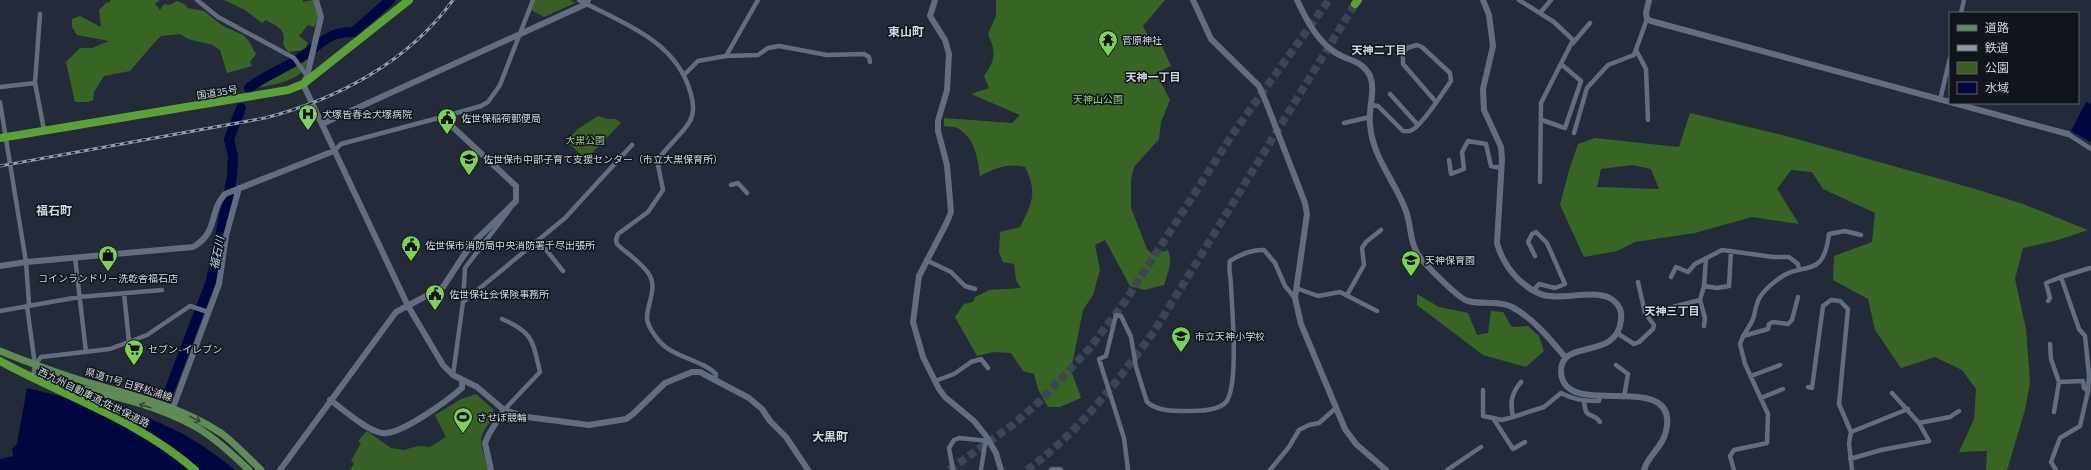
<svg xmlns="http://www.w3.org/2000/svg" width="2091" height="470" font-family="Commissioner,'Noto Sans JP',sans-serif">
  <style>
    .green { fill: #386025 }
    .forest { fill: #396524; fill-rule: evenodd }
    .water { fill: #00063f }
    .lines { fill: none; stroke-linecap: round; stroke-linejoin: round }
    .river { stroke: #00063f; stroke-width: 10 }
    .highway-tunnel { stroke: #3d4553; stroke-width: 8; stroke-dasharray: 8 4; stroke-linecap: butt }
    .street { stroke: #646d7f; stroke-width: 4.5 }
    .secondary { stroke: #646d7f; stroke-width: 6 }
    .primary { stroke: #5f8c54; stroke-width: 7 }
    .highway { stroke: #5ba138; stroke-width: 8 }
    .rail-casing { stroke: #949ba6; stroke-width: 3 }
    .rail { stroke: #10141b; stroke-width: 1.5; stroke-dasharray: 4.5; stroke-linecap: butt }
    .oneway { stroke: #304432 }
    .labels { text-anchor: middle; stroke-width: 3; stroke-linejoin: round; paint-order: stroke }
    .poi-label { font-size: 10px; fill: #d1d7e0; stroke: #10141b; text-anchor: start }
    .street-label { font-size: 10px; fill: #d1d7e0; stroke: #10141b }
    .park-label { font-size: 10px; fill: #93d278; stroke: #10141b }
    .neighbourhood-label { font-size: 11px; font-weight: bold; fill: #d1d7e0; stroke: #10141b }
    .water-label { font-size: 11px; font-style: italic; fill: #bcd0f4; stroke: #10141b }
    .quarter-label { font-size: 12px; font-weight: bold; fill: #d1d7e0; stroke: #10141b }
  </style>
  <rect width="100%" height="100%" fill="#232b3a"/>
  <!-- green -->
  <path class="green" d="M535 0H570L575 3 544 17 531 10Z
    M308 56C309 82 269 85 251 89V86Z
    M598 116 607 119H616L621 123 591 154 585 158 566 141 578 129Z
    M476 394 493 409V418C473 443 483 443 488 470H350L354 463 351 461 361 443 358 441 367 431 391 448 404 450 418 446 430 447 446 437 435 415 461 399Z"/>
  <!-- forest -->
  <path class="forest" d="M110 0H160L155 4 160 10 164 4 170 5 177 1 184 4 188 8 204 11 223 26 243 35 248 40 256 54 250 62 252 66 227 73 220 50 213 45 188 39 180 34 161 36 154 43 130 71 104 76 94 92 93 100 88 102H75L66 62 80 48H92L109 41 77 35 72 27V19L80 16 101 27 99 10 106 3 110 2Z
    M224 0H303V2L313 0 319 17 314 27 308 25 299 36 308 43 305 50 288 52 283 44C287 30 278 27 266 20L262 23 245 10Z
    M996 0H1165L1143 26 1148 36 1162 46 1171 66 1156 73 1170 100 1161 122 1159 139 1134 167 1131 179V208L1147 249 1153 255 1168 250C1173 261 1168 273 1164 285L1144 290 1130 286 1105 240 1095 245 1100 270 1093 295 1083 310 1071 370 1081 398 1060 407H1048L1038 389 1034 374 1023 371 1011 353 993 352 977 356 955 317 964 304 973 302 975 297 989 290 1021 288 1016 280 1014 264 1003 262 999 252 1000 232 1020 227C1032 203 1038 193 1025 167 1007 163 996 168 980 176 978 159 975 139 959 129 955 126 949 127 944 126V118L1012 123 1020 115 971 94 989 88 984 76C996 59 996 52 988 34L996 16Z
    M1690 113 1786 136 1972 188 2023 204 2088 230 2058 240 2023 248 2015 279 2026 329 2030 382 2025 410 2007 470H1986L1987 451 1959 452 1974 419 1976 389 1962 370 1935 357 1901 368 1875 330 1868 299 1833 280 1834 256 1872 242 1875 213 1823 189 1812 172 1791 170 1777 189 1799 224 1752 217 1695 233 1635 242 1617 251 1584 257 1560 205 1569 170 1578 144 1595 138 1679 147ZM1632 165 1651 169 1659 189 1597 187 1601 169Z
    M1417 294 1439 307 1468 313 1477 335 1488 333 1491 311 1503 312 1512 327 1528 326 1539 336 1544 351 1526 367 1483 355 1417 305Z"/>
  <!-- water -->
  <path class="water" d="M2086 102 2091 104V142L2071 131Z
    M27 388 145 417C182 431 204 445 235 470H0V459L13 456 12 449 17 444Z"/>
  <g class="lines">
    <!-- river -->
    <path class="river" d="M249 88C265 75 284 69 300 58 320 45 328 31 354 32L390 0
      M168 394 211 281 232 177 233 156 229 139 241 108"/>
    <!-- highway-tunnel -->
    <path class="highway-tunnel" d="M949 470 1014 424 1041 400 1089 349 1124 303 1234 132 1329 0
      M1027 470C1079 432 1118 381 1155 330L1355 4"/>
    <!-- street -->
    <path class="street" d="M197 0 218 17 294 58 307 76
      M579 0C622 23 675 40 690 91 693 101 695 111 690 121 684 132 667 147 659 158L658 165 663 190 648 212 618 234 616 240 617 244C627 254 644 264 650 276 657 288 647 305 647 318 647 324 653 333 656 337 670 358 700 358 716 374L715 379
      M1519 0 1554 22 1573 40 1541 103 1540 182
      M1540 13 1551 0
      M1961 13 1964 0
      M40 14 35 83 44 130
      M1573 43 1590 23
      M1636 50 1646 69 1648 120
      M726 56 758 0
      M685 74 698 61 726 56 758 55 768 48 779 46 827 55 864 54 869 57 870 62
      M0 87 35 83
      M1390 94 1418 125
      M1940 100 1950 58
      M0 102 26 262 29 304 27 306 35 365
      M1370 105 1378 106 1403 131C1406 131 1409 132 1412 130 1422 126 1444 91 1451 81L1450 73 1422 47 1417 45 1407 48 1403 54V64L1436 102
      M1542 120 1565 128 1581 81 1561 64
      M1344 123 1370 117
      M1574 133 1587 88 1608 65 1634 55 1647 19
      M2068 134 2091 149
      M334 151 341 144 442 117 481 106 488 102 500 85 533 0
      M1449 160 1451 174 1464 169 1462 152 1468 141 1486 144 1491 166 1501 168
      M731 185 738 183 747 193
      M539 241 563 271
      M75 257 86 352
      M1706 258 1704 286 1717 288 1729 286 1731 251
      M926 260 951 272 965 286 975 289
      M1671 277 1676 267 1688 272 1695 264 1722 250 1773 257H1789L1798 264 1799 270
      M2061 277 2090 268
      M1296 288 1318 296 1340 292 1377 311
      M1533 291 1539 284 1555 288 1565 284 1547 243 1536 232 1532 234 1528 242 1535 256
      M124 293 129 342
      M1347 295 1364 265 1362 248 1366 242 1381 230
      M1700 300 1705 318 1704 326
      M2048 301 2050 298 2046 283 2061 277 2079 329 2085 336 2089 375 2088 391 2080 426 2060 438 2051 462 2056 470
      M463 302 565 218 632 145
      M1669 308 1700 300 1704 286
      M0 311 79 297 162 290
      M502 319C534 333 532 340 540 372L504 410
      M1617 333 1634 344 1639 342 1653 329 1654 325 1645 313 1638 282
      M1743 336 1768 329 1769 324 1773 322 1788 324 1792 320 1798 297
      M2050 344 2051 359 2059 382 2054 412
      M1616 365 1628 374 1624 397
      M453 375 463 302 465 268 510 209
      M1751 376 1780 365
      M33 377 35 365 41 357 110 349 147 335 190 306 208 312
      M935 381 954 374 971 362 981 359 988 368
      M2059 382 2083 381 2084 388 2088 391
      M1808 387 1812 388 1823 306 1831 300 1840 301 1848 309 1839 404 1851 432 1849 443 1852 470
      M1483 390V416L1502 420 1513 417 1544 407 1561 393C1574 400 1584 401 1599 401L1600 395
      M1892 393 1919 423 1950 417 1959 411
      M1761 398 1783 389
      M1584 401C1586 422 1591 410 1600 422
      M1513 417C1510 402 1511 394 1521 382
      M1493 418 1513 449 1525 442
      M1851 432 1908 409
      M1850 459 1881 450 1929 441 1919 423
      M953 470 949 448 954 440 959 438 989 441
      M981 470 985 444 989 441
      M1128 470 1124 438 1099 359 1106 356 1116 315 1121 316 1131 337 1136 367 1147 402C1158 412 1177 411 1191 411 1201 411 1219 410 1226 402 1239 386 1232 308 1231 286 1231 278 1228 269 1230 261 1239 255 1253 249 1264 250L1275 263 1285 286 1295 298
      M1270 470 1289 447 1299 430 1309 425 1319 423 1336 408
      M1447 470 1481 447
      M1734 470 1730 456 1734 450 1767 443 1768 414 1745 364 1740 344C1743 334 1749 328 1753 319 1755 314 1755 309 1757 304 1759 295 1769 286 1777 280 1803 259 1823 282 1829 234L1845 231 1861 235"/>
    <!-- secondary -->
    <path class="secondary" d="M316 0 321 17 307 76 303 84 408 306 443 365 453 375 477 387 504 410 527 417 589 425 626 419 633 414 665 383 692 372H700L749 398 762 409 770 421 786 437 808 470
      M935 0 930 16 945 40 949 54 947 90 938 121V131L947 165 951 212 947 222 919 276 913 322 923 357 939 389 945 397 974 421 986 436 996 453 1001 470
      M1193 0 1211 39 1259 86 1266 102 1305 203 1307 214 1295 298 1301 324 1345 429 1356 444 1386 470
      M1297 0C1306 19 1316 39 1333 51 1346 61 1362 59 1370 76 1376 90 1368 109 1370 124 1372 157 1395 181 1406 211 1412 228 1409 246 1423 261 1431 270 1459 299 1468 301 1483 305 1498 300 1512 307 1533 318 1550 339 1565 357
      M1483 0 1489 15 1493 46 1483 89 1484 110 1501 147 1502 159 1497 243C1501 258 1508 269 1518 279 1527 287 1537 295 1549 296 1568 299 1601 288 1614 301 1620 306 1622 313 1621 320 1617 361 1561 338 1561 371 1561 378 1564 385 1570 389 1595 407 1679 377 1666 431 1663 447 1648 455 1644 470
      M1649 0 1646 13 1647 19 1651 21 2068 134
      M322 124 586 4 588 0
      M0 266 26 262 193 247C219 232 208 213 225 194L334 151
      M330 400C343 409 367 431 382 433 400 436 448 400 462 388V380
      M171 413 219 284 226 236 239 188
      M280 470 396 312 443 287 464 255 477 239 516 201V186L442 117
      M491 470 485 443 489 434 504 410
      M1052 470H1060"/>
    <!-- primary -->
    <path class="primary" d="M0 351C27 362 54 372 83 381 130 395 178 405 221 433 235 443 248 458 261 470
      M38 378C91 392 148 400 196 427 215 438 233 455 249 470"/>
    <!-- highway -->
    <path class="highway" d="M1355 4 1358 0
      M0 138 288 90 303 84 409 0
      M0 361C66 397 138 420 195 470"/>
    <defs>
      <path id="rail" d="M0 166 265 118C338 99 408 62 453 0"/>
    </defs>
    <!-- rail casing -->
    <use href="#rail" class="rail-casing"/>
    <!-- rail -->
    <use href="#rail" class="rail"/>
  </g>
  <!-- one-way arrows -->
  <defs><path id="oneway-shaft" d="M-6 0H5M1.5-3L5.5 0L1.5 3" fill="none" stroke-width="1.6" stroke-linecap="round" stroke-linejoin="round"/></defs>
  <g class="oneway">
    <use href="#oneway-shaft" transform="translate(145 406) rotate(-162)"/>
    <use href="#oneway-shaft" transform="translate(195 419) rotate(26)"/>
  </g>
  <!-- icons -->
  <defs>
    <symbol id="temple-pin" viewBox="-11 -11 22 30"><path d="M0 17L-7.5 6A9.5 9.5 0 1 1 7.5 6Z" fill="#7dd154" stroke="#10141b"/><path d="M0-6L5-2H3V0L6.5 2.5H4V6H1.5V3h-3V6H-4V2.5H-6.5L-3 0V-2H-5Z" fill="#111"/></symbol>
    <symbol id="hospital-pin" viewBox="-11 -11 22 30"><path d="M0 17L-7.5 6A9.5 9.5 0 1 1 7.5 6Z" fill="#7dd154" stroke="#10141b"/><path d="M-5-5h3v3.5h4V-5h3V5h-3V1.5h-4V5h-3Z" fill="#111"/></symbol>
    <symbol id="civic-pin" viewBox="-11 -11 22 30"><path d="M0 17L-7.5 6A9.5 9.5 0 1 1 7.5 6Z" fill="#7dd154" stroke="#10141b"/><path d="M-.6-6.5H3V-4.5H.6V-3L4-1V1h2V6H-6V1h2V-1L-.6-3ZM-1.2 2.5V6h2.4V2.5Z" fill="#111"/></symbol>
    <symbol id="school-pin" viewBox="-11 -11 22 30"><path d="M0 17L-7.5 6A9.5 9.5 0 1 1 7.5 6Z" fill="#7dd154" stroke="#10141b"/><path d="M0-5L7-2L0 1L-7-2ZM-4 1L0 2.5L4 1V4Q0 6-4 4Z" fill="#111"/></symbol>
    <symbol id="shop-pin" viewBox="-11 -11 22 30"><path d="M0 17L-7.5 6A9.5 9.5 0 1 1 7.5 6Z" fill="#7dd154" stroke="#10141b"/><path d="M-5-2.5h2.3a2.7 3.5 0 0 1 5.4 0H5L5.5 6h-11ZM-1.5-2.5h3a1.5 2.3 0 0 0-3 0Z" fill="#111"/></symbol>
    <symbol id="supermarket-pin" viewBox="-11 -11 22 30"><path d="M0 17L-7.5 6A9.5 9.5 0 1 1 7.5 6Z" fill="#7dd154" stroke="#10141b"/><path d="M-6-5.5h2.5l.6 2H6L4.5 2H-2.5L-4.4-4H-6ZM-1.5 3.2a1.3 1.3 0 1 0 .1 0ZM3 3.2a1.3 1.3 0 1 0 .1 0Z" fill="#111"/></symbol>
    <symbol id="stadium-pin" viewBox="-11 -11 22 30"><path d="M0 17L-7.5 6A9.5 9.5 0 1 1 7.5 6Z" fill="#7dd154" stroke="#10141b"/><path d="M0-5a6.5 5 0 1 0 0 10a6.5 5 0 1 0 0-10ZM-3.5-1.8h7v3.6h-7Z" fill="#111"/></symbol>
  </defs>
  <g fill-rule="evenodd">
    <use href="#temple-pin" x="1097" y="29" width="22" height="30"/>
    <use href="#hospital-pin" x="297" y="103" width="22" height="30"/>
    <use href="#civic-pin" x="436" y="107" width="22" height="30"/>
    <use href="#school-pin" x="458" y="148" width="22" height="30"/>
    <use href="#civic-pin" x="400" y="234" width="22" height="30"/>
    <use href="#shop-pin" x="97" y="244" width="22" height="30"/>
    <use href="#school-pin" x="1400" y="249" width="22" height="30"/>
    <use href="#civic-pin" x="424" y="283" width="22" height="30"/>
    <use href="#school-pin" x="1170" y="325" width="22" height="30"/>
    <use href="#supermarket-pin" x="123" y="338" width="22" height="30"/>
    <use href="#stadium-pin" x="452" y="406" width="22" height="30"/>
  </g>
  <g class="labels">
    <!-- poi labels -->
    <g class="poi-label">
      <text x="1122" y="44">菅原神社</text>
      <text x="322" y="118">犬塚皆春会犬塚病院</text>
      <text x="461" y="122">佐世保稲荷郵便局</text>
      <text x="483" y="163">佐世保市中部子育て支援センター（市立大黒保育所）</text>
      <text x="425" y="249">佐世保市消防局中央消防署千尽出張所</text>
      <text x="1425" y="264">天神保育園</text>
      <text x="108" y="282" text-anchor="middle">コインランドリー洗乾舎福石店</text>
      <text x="449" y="298">佐世保社会保険事務所</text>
      <text x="1195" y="340">市立天神小学校</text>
      <text x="148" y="353">セブン-イレブン</text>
      <text x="477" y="421">させぼ競輪</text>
    </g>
    <!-- street labels -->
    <g class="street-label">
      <text transform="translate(217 92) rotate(-9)" y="4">国道35号</text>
      <text transform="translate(129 384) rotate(17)" y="4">県道11号 日野松浦線</text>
      <text transform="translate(94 397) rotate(26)" y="4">西九州自動車道;佐世保道路</text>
    </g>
    <!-- park labels -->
    <g class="park-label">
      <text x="1098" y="103">天神山公園</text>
      <text x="585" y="144">大黒公園</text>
    </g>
    <!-- neighbourhood labels -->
    <g class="neighbourhood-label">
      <text x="1379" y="54">天神二丁目</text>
      <text x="1153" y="81">天神一丁目</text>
      <text x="1672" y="315">天神三丁目</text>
    </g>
    <!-- water labels -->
    <g class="water-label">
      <text transform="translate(217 253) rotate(-79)" y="4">福石川</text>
    </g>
    <!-- quarter labels -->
    <g class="quarter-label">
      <text x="906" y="36">東山町</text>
      <text x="54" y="215">福石町</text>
      <text x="830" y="441">大黒町</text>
    </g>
  </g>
  <!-- legend -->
  <rect x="1949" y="12" width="130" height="92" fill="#10141b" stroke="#5d626a"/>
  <rect x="1957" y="25" width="20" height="6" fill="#5f8c54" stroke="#5d626a"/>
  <text x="1985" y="32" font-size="12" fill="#d1d7e0">道路</text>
  <rect x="1957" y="45" width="20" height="6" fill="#949ba6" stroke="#5d626a"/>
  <text x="1985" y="52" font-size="12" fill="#d1d7e0">鉄道</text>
  <rect x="1957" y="62" width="20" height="12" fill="#386025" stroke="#5d626a"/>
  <text x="1985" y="72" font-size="12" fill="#d1d7e0">公園</text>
  <rect x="1957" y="82" width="20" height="12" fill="#00063f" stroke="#5d626a"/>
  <text x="1985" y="92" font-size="12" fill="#d1d7e0">水域</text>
</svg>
